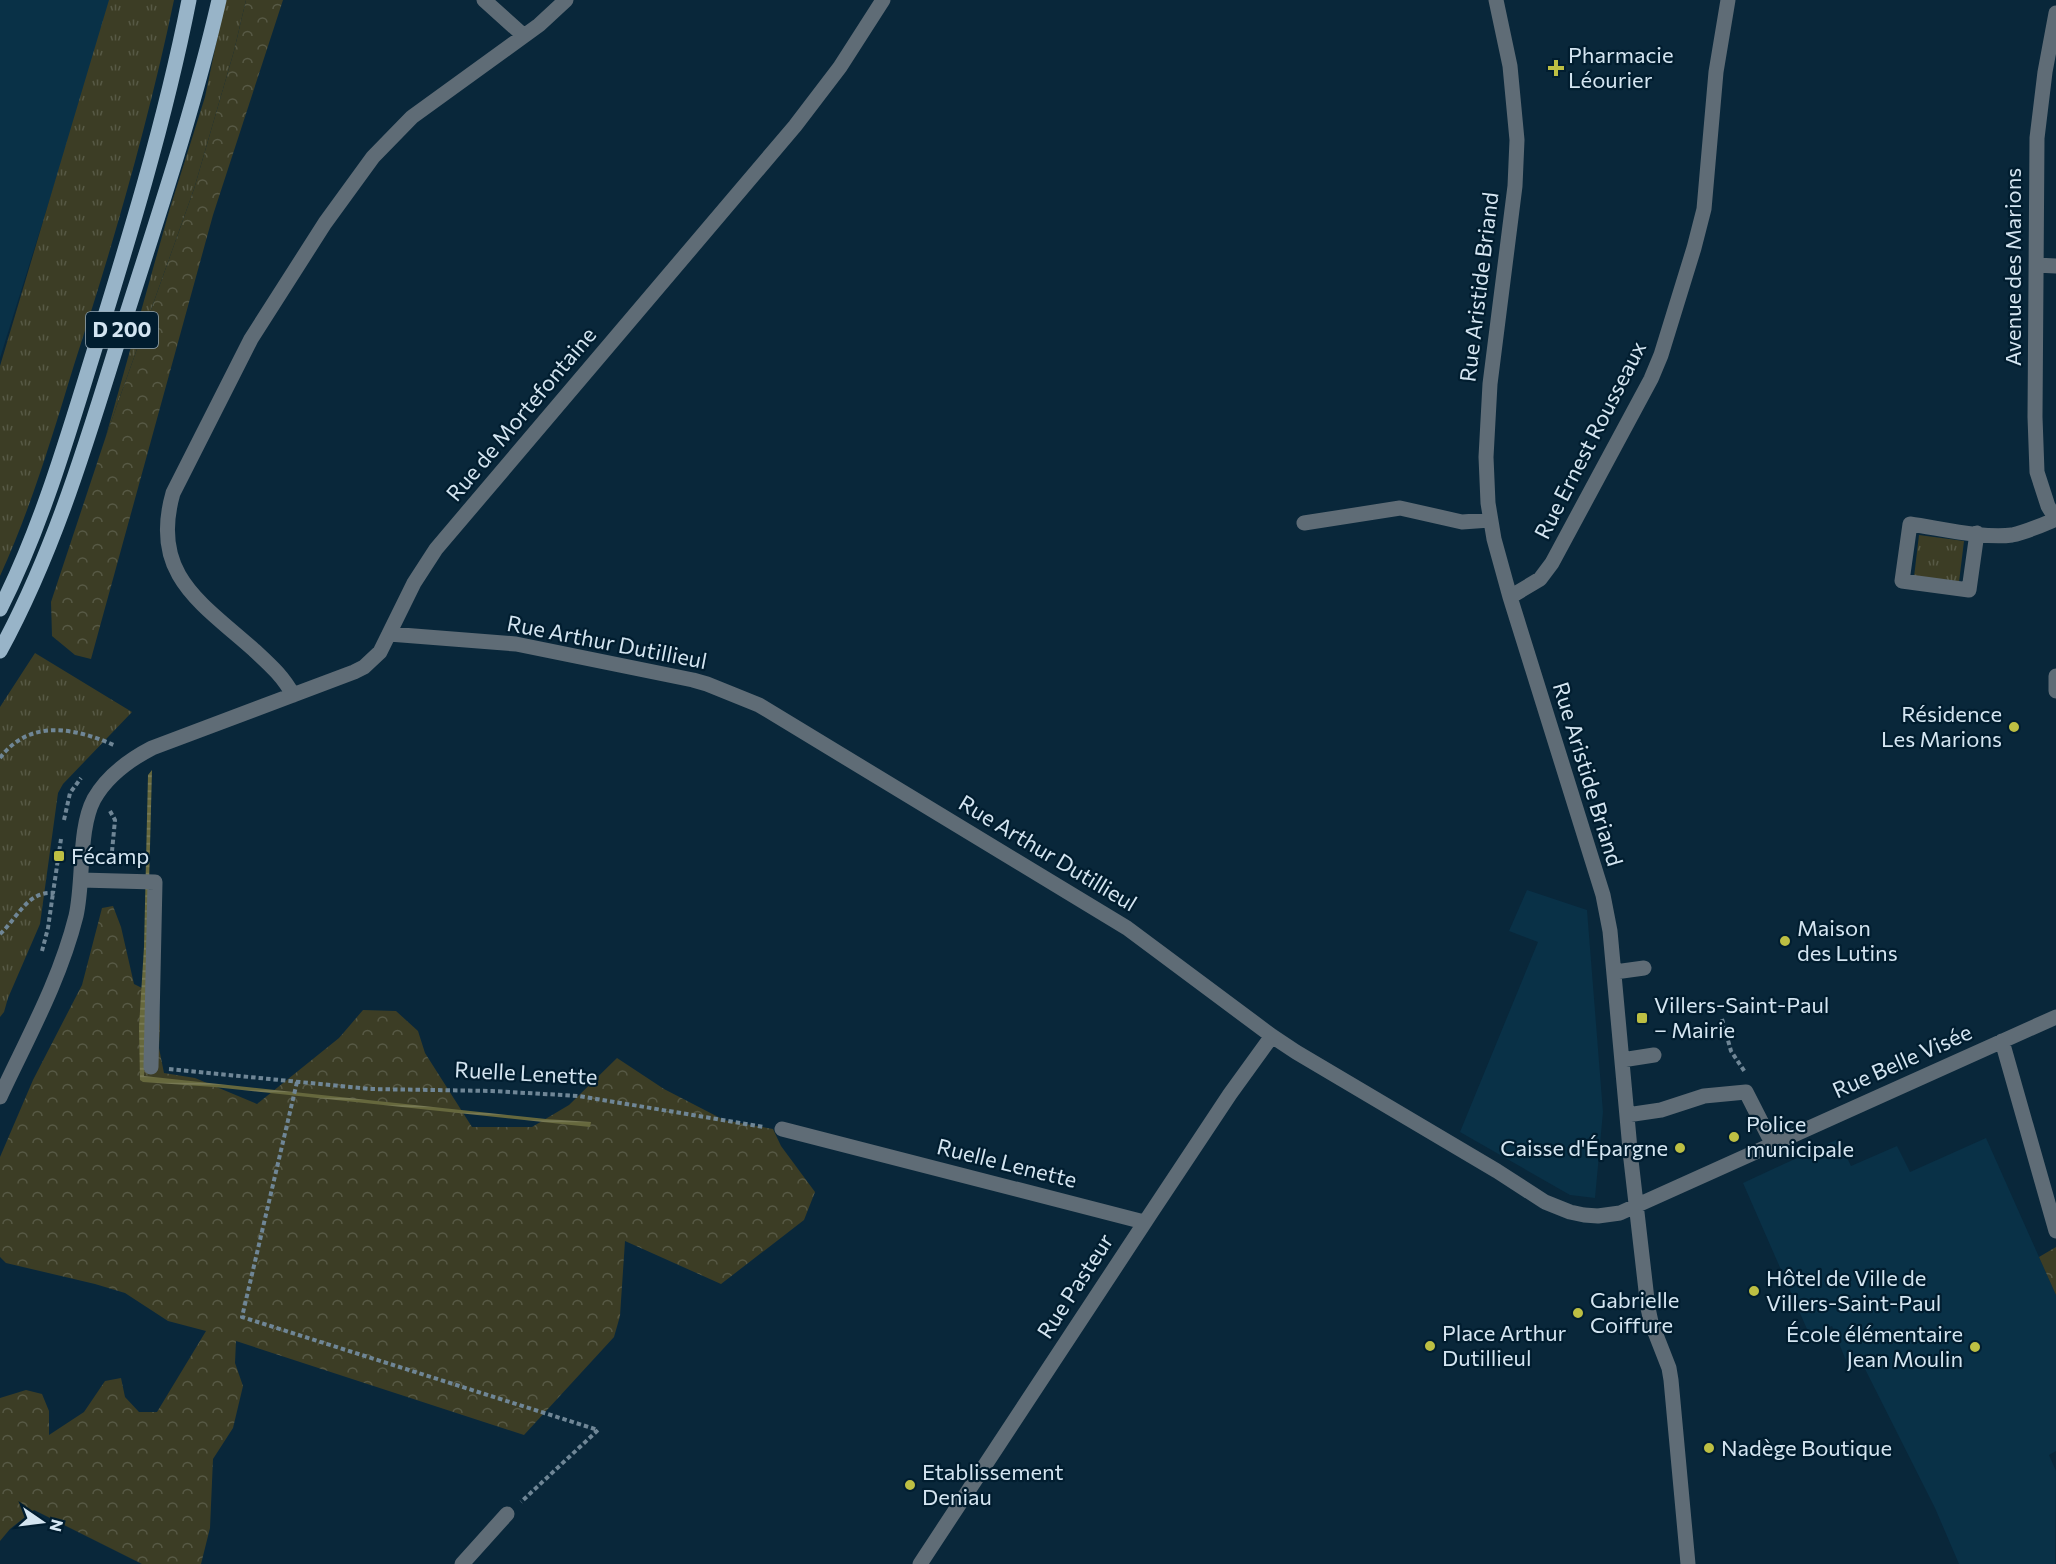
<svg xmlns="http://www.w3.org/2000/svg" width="2056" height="1564" font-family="Commissioner,sans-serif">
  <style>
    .built { fill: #093147 }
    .grass { fill: url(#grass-tufts) }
    .forest { fill: url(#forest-crowns) }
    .water { fill: url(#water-rules) }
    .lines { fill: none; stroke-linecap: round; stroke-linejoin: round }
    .path { stroke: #6f8696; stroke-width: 4; stroke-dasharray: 4.5 3; stroke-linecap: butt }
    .minor { stroke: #5f6c76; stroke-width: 15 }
    .major { stroke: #98b4c8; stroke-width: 15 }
    .poi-dot { fill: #bdbf43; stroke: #011d2f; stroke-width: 2 }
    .labels { text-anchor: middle; stroke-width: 4.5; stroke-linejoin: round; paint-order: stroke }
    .shield { fill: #011d2f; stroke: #95a9b7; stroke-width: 1.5 }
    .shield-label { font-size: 21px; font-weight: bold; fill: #d4e5f1 }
    .poi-label { font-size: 22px; fill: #d4e5f1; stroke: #011d2f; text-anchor: start }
    .street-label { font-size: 22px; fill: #d4e5f1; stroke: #011d2f }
  </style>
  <defs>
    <pattern id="grass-tufts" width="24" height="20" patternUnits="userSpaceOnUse" patternTransform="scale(1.5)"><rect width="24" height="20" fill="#3c3d25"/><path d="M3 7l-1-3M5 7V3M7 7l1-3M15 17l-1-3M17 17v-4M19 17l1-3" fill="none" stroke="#575945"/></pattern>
    <pattern id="forest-crowns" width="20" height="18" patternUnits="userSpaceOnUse" patternTransform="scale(1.5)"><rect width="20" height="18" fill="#3c3d25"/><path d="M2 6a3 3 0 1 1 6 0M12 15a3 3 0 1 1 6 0" fill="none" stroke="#575945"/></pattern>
    <pattern id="water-rules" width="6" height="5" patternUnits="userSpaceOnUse" patternTransform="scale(1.5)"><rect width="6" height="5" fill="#66683d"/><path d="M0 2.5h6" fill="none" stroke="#7b7d5a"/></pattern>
  </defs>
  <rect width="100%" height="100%" fill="#09273a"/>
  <!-- built -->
  <path class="built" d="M0 0H110L88 78 0 358Z
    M1527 890 1587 910 1603 1112 1595 1198 1570 1195 1460 1132 1538 942 1509 931Z
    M1986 1138 2056 1295V1451L2049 1455 2056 1471 2055 1564H1959L1935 1508 1862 1363 1849 1368 1832 1326 1810 1336 1743 1183 1838 1139 1851 1166 1897 1146 1910 1172Z"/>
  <!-- grass -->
  <path class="grass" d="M109 0H174C148 124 113 245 74 365 52 437 31 508 0 576V366Z
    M225 0H246L234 51 194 189 106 436 170 208 205 97Z
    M1919 535 1964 541 1959 582 1914 577Z
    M35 653 132 712 63 784 58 793 40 924 8 998 4 1012 0 1017V707Z"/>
  <!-- forest -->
  <path class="forest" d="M246 0H283L213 215 91 659 75 655 52 636 51 602 106 436 194 189 234 51Z
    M113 906 121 927 134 984 158 996 160 1027 159 1048 164 1073 195 1078 257 1104 339 1038 363 1010 396 1011 418 1031 425 1053 472 1127H532L569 1105 617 1058 664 1089 724 1120 773 1129 781 1146 815 1192 804 1220 721 1284 625 1241 620 1316 614 1337 524 1435 236 1341 235 1363 243 1386 233 1428 213 1459 210 1528 201 1564H142L34 1510 10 1529 0 1541V1398L26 1390 42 1394 49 1411V1435L84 1412 105 1381 121 1378 125 1397 139 1412H157L206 1331 168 1321 125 1293 95 1284 6 1263 0 1257V1157L33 1080 82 985 102 908Z
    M2056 1247V1295L2039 1257Z"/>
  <!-- water -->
  <path class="water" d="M152 770 144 1076 546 1119 591 1122 590 1127 214 1087 143 1082 140 1080 139 1027 144 947 148 775Z"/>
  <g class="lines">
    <!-- path -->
    <path class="path" d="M0 758C30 718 76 728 116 746
      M110 811 115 820 111 862
      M64 820 70 793 81 778
      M0 934C17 919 27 891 53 893L61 839
      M42 951 48 928 53 893
      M1722 1019 1731 1051 1745 1072
      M169 1069 370 1089 492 1091 579 1096 764 1127
      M297 1082 242 1317 598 1430 521 1502"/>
    <!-- minor -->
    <path class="minor" d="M484 0 523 35
      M1496 0 1510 66 1517 140 1515 186 1490 384 1486 457 1488 503 1494 539 1510 597 1603 895 1610 931 1631 1160 1648 1308 1651 1322 1669 1368 1671 1380 1688 1564
      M2056 13 2045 72 2037 138 2035 417 2037 472 2048 506 2056 519
      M2036 265 2056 266
      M1304 523 1400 508 1462 522 1490 520
      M1977 533 1969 590 1902 581 1910 524C1939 528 1984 539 2012 535 2027 532 2042 525 2056 519
      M1510 597 1540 579 1552 563 1651 379 1661 355 1694 248 1704 209 1716 72 1728 0
      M389 634 516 644 693 680 707 684 759 705 1127 928 1272 1036 1296 1052 1497 1171 1545 1202 1570 1212 1584 1215 1598 1216 1620 1213 2056 1017
      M2056 676V691
      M293 695C283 676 269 664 254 650 200 602 150 574 173 493L251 339 325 223 373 157 412 117 539 25 566 0
      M81 880 155 882 151 1067
      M1615 972 1644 968
      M2002 1041 2056 1231
      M1622 1060 1654 1055
      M0 1097C28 1037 60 980 76 916 84 881 78 829 94 799 107 776 129 760 152 748L354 672 364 667 380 652 414 583 436 549 795 126 840 67 883 0
      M1627 1115 1661 1110 1704 1096 1746 1092 1772 1143
      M782 1129 1144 1222
      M462 1564 507 1514
      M920 1564 1151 1213 1230 1094 1272 1036"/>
    <!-- major -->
    <path class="major" d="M0 609C40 530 65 445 91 361 128 242 165 122 189 0
      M0 651C55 550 87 441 121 332 156 222 193 113 219 0"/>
  </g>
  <!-- markers -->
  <g class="poi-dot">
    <path d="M1553 59h6v6h6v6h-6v6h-6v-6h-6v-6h6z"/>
    <circle cx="2014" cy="727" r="6"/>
    <rect x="53" y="850" width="12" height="12" rx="3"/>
    <circle cx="1785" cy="941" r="6"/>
    <rect x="1636" y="1012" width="12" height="12" rx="3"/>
    <circle cx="1734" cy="1137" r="6"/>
    <circle cx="1680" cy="1148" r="6"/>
    <circle cx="1754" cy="1291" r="6"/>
    <circle cx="1578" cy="1313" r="6"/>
    <circle cx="1430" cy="1346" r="6"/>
    <circle cx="1975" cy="1347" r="6"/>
    <circle cx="1709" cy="1448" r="6"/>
    <circle cx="910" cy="1485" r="6"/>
  </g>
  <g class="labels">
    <!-- shield labels -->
    <rect class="shield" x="86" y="312" width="72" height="36" rx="4.5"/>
    <g class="shield-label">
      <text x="122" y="337">D 200</text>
    </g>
    <!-- poi labels -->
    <g class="poi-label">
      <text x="1568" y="63">Pharmacie<tspan x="1568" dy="25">Léourier</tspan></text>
      <text x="2002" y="722" text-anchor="end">Résidence<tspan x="2002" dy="25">Les Marions</tspan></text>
      <text x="71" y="864">Fécamp</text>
      <text x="1797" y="936">Maison<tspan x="1797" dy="25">des Lutins</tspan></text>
      <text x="1654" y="1013">Villers-Saint-Paul<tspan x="1654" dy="25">– Mairie</tspan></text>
      <text x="1746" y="1132">Police<tspan x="1746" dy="25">municipale</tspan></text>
      <text x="1668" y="1156" text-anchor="end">Caisse d'Épargne</text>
      <text x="1766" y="1286">Hôtel de Ville de<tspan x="1766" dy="25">Villers-Saint-Paul</tspan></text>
      <text x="1590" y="1308">Gabrielle<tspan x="1590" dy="25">Coiffure</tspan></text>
      <text x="1442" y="1341">Place Arthur<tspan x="1442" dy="25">Dutillieul</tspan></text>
      <text x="1963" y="1342" text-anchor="end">École élémentaire<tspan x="1963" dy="25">Jean Moulin</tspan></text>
      <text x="1721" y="1456">Nadège Boutique</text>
      <text x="922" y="1480">Etablissement<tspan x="922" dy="25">Deniau</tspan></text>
    </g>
    <!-- street labels -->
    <g class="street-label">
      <text transform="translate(2013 267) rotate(-90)" y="8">Avenue des Marions</text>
      <text transform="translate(1479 287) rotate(-83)" y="8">Rue Aristide Briand</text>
      <text transform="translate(521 414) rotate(-50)" y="8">Rue de Mortefontaine</text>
      <text transform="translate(1590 440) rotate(-63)" y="8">Rue Ernest Rousseaux</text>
      <text transform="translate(607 642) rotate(11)" y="8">Rue Arthur Dutillieul</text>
      <text transform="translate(1588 774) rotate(73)" y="8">Rue Aristide Briand</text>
      <text transform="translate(1048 853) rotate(31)" y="8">Rue Arthur Dutillieul</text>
      <text transform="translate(1902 1061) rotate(-24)" y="8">Rue Belle Visée</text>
      <text transform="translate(526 1073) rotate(3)" y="8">Ruelle Lenette</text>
      <text transform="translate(1007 1163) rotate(14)" y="8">Ruelle Lenette</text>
      <text transform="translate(1075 1286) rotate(-57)" y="8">Rue Pasteur</text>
    </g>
  </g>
  <!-- north arrow -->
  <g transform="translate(42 1522) rotate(104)" stroke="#011d2f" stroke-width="4.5" paint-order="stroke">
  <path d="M0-4.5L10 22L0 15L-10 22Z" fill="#d4e5f1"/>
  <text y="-9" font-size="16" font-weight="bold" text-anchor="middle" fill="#d4e5f1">N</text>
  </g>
</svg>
